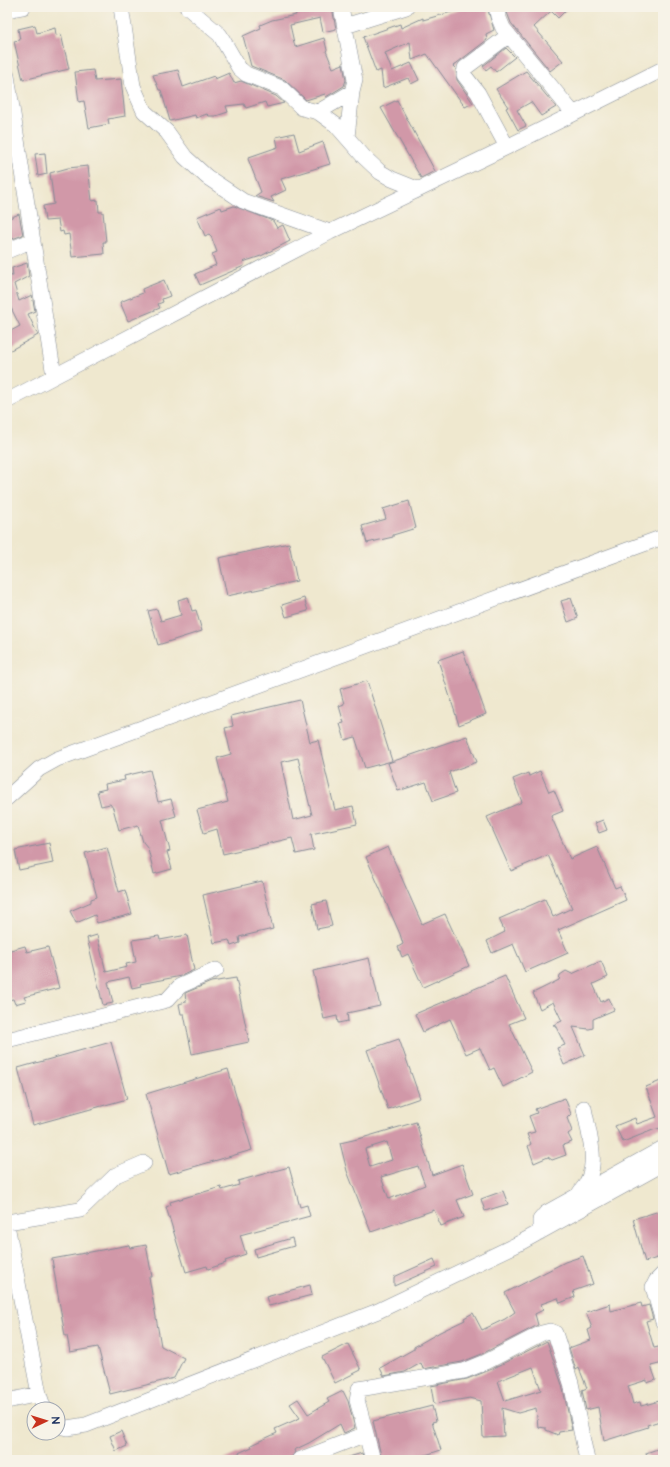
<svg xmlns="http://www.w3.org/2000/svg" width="670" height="1467" font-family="'Architects Daughter',sans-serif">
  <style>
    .building { fill: #d198a8; fill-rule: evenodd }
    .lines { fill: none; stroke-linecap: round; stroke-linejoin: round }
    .minor-casing { stroke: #858c96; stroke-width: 16 }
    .minor { stroke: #fff; stroke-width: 15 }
  </style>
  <rect width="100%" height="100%" fill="#f7f3e8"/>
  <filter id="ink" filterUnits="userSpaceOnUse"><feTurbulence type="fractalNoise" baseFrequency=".025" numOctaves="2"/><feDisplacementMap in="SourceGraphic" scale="8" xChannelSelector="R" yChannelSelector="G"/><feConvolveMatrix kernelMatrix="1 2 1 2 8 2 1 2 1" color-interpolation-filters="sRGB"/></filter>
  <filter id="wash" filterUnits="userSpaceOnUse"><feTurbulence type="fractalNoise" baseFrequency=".012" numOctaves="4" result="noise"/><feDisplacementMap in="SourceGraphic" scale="16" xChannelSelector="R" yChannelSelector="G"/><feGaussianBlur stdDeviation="0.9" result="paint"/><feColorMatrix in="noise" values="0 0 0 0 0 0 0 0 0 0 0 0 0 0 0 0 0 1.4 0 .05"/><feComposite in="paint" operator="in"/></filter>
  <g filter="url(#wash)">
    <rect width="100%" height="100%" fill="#efe8cf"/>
    <g id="blocks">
      <!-- building -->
      <path class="building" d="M294 7H332L336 29 323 32 320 18 290 25 295 47 324 38 327 50 326 51 333 68 343 64 346 80 344 86 326 97 325 94 306 100 285 80 251 66 243 36 261 28 260 25 272 20 296 15Z
        M469 7H487L494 30 486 34 487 40 453 66 456 69 457 80 473 103 465 107 427 54 412 60 410 42 385 53 392 71 411 63 419 80 411 84 408 78 383 88 381 70 376 72 363 37 400 24 401 28 423 18V20Z
        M505 7H569L558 18 551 11 534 27 563 61 550 71 511 23Z
        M35 25 37 33 55 28 56 35 61 34 69 69 23 80 14 41 20 40 18 29Z
        M506 48 515 57 496 72 491 66 486 70 483 66Z
        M93 70 95 81 121 79 125 116 108 119 109 124 89 128 84 101 79 102 75 72Z
        M178 70 183 87 214 76 215 79 229 73 234 83 241 81 276 96 284 103 267 107 265 102 246 108 244 104 226 106 228 112 216 116H209L207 114 196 118 195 115 170 121 161 90H159L153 75Z
        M526 71 556 107 541 116 531 102 517 110 526 126 518 130 506 108 508 107 496 89Z
        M397 100 435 171 421 178 381 108Z
        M294 133 299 151 323 142 330 164 281 179 286 190 271 197 274 202 255 196 261 192 248 159 249 157 278 147 276 137Z
        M45 153 47 174 38 176 35 154Z
        M88 166 92 201 98 200 99 212H103L106 242H103L104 254 72 257 69 234 64 235 63 231 60 232 58 220 45 221 43 206 54 204 50 173 68 168Z
        M234 206 273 221 277 228 283 225 290 241 261 256 243 262 244 266 200 285 195 274 216 265 212 254 217 252 211 236 209 234 205 236 197 217 221 207 222 210Z
        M19 214 23 235 7 241V219Z
        M27 263 29 276 14 284 19 301 32 295 35 311 28 314 38 335 7 352V333L20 326 7 300V270L9 269 11 276H13L12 268Z
        M164 280 170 296 162 299 163 302 158 304 160 308 128 321 120 302 143 293 142 289Z
        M409 501 416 528 393 535V537L367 543 362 526 386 519 383 509Z
        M289 543 297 581 227 596 219 558Z
        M188 597 192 611 196 610 202 631 158 645 148 611 157 609 161 621 181 615 178 600Z
        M304 598 308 611 286 617 282 605Z
        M571 598 578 618 568 622 561 601Z
        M463 651 486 714 459 725 438 660Z
        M367 681 392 761 365 768 355 737 345 740 340 724 344 723 339 706 344 704 340 689Z
        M300 700 310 742 318 740 335 810 353 806 357 824 311 834 314 850 296 854 292 838 223 854 217 829 204 833 197 810 228 802 217 758 231 754 225 728 233 726 231 716ZM298 758 312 815 293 820 281 762Z
        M467 736 477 762 449 772 456 793 433 801 426 782 398 791 388 763Z
        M150 770 158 802 171 799 176 816 162 820 170 851 167 852 172 869 154 874 148 848 143 842 138 825 119 830 113 808 110 804 101 806 97 791 106 789 105 784 125 780 124 776Z
        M540 771 549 792 554 790 563 811 551 816 570 859 597 847 615 888 620 886 626 900 558 930 568 953 525 972 513 944 492 953 487 941 505 932 499 919 545 899 553 917 572 908 548 855 511 871 487 817 522 802 513 779 528 773 529 776Z
        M603 820 607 830 599 833 595 823Z
        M49 843 53 863 19 870 15 850Z
        M107 847 119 892 125 890 132 914 97 923 95 915 76 923 70 911 91 902V899L97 897 85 853Z
        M388 847 422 924 445 914 469 966 423 987 408 954 402 957 398 947 403 944 400 934 366 857Z
        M262 881 273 929 239 937 240 943 231 946 229 940 214 943 203 895Z
        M326 901 332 926 317 929 312 904Z
        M97 935 106 972 127 967 126 964 136 962 132 940 159 936 160 940 187 935 194 970 181 976 140 984 141 986 132 988 129 977 108 982 113 1003 103 1005 87 938Z
        M25 946 27 952 48 947 59 988 24 997 26 1001 15 1004 13 999 7 1000V951Z
        M369 958 380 1006 347 1013 348 1021 338 1023 337 1016 324 1019 313 971Z
        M601 961 608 977 593 984 601 1002 609 998 614 1010 593 1019V1028L589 1029 573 1027 585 1055 564 1065 557 1048 565 1045 555 1025H553L562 1021 553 1002 540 1009 533 993 559 980 560 975 566 971 572 974Z
        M505 976 524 1018 509 1024 532 1072 503 1087 494 1068 490 1070 480 1048 466 1054 450 1019 423 1032 415 1014Z
        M236 978 249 1042 192 1054 184 1014H181L179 1004 186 1002 185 993 211 982Z
        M399 1039 420 1098 388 1109 367 1050Z
        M111 1042 127 1099 33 1125 18 1068Z
        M228 1069 252 1150 169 1174 146 1094Z
        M663 1080V1129L661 1128 653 1130 623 1142 615 1126 635 1118 637 1124 657 1117 646 1087Z
        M565 1098 571 1114 567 1118 572 1131 568 1134 572 1142 563 1145 566 1155 552 1160 548 1157 534 1163 528 1146 531 1144 527 1134 535 1132 529 1116 537 1113 535 1109Z
        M416 1122 432 1175 462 1164 473 1194 457 1200 464 1217 441 1226 434 1210 371 1232 347 1171 340 1143 362 1138ZM387 1142 392 1160 370 1167 365 1149ZM418 1166 425 1185 389 1199 381 1177Z
        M289 1167 300 1207 307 1205 310 1216 240 1235 246 1254 225 1261 226 1263 208 1269 207 1266 186 1272 166 1207 171 1205 170 1202 221 1187 222 1190 239 1185 238 1181Z
        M503 1191 508 1204 485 1211 481 1199Z
        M663 1210V1256L645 1262 633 1219Z
        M292 1238 294 1246 256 1257 254 1249Z
        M129 1245 130 1248 146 1245 152 1277H149L161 1346 184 1358 174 1378 110 1394 98 1347 70 1352 67 1336H65L52 1259Z
        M583 1256 593 1284 573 1291 575 1297 560 1303 558 1298 541 1304 543 1310 535 1314 538 1325 482 1354 462 1362 423 1369 421 1363 405 1372 384 1376 380 1368 414 1349V1347L440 1332 465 1320 464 1318 473 1313 482 1330 505 1319 515 1312 505 1293 565 1262Z
        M434 1259 437 1267 394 1286V1277Z
        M310 1285 312 1295 269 1306 266 1297Z
        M641 1303 642 1307 649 1305 653 1319 646 1321 654 1348 663 1346V1363L651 1366 656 1380 647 1383V1380L628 1386 633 1404 640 1402 641 1406 663 1400V1420L647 1425 648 1427 604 1441 598 1407 586 1410 582 1390 587 1388 579 1368 576 1370 569 1348 591 1340 588 1330 592 1328 586 1312 610 1304 611 1311Z
        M547 1341 562 1385 572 1430 559 1432 558 1435 546 1430V1428L538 1427 536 1408 518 1413 502 1408 504 1436 483 1437 481 1401 470 1398 434 1404 431 1386 467 1379 490 1370ZM533 1367 541 1390 505 1401 498 1381Z
        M348 1344 361 1370 335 1383 322 1357Z
        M343 1391 348 1401 355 1428 344 1433 340 1424 309 1443 294 1450 295 1452 290 1460H223L252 1447 251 1445 277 1433 275 1429 300 1418 290 1404 298 1399 308 1414 329 1402 327 1399Z
        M432 1406 436 1421 432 1422 441 1450 410 1460H382L373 1421Z
        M121 1431 127 1446 116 1451 110 1436Z
        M663 1447V1460H649L646 1453Z
        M362 1453 364 1460H347L346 1458Z"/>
    </g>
  </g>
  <g filter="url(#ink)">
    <use href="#blocks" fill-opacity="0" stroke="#858c96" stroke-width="1"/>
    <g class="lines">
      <defs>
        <path id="minor" d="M121 7 133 86 144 111 167 132 185 157 207 177 243 201 330 232
          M187 7 220 35 239 68 246 74 281 88 302 108 318 112 336 125 364 157 380 172 392 179 417 189
          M341 7 355 80 352 92 347 137
          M496 7 498 16 503 28 573 113
          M7 10 23 7
          M345 26 406 7
          M7 76 54 376
          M318 112 352 92
          M507 147 478 93 464 75 465 68 509 35
          M7 251 33 240
          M7 401 330 232 507 147 663 69
          M7 798 39 769 57 759 663 537
          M7 1040 167 1000 180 986 216 970
          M580 1192C602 1169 589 1136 584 1108
          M7 1222 80 1210 116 1175 144 1163
          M7 1225 39 1394 44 1409
          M540 1232V1220L546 1213 663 1148
          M663 1274 656 1281 653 1287 663 1322
          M7 1401 39 1394
          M58 1426 67 1428 86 1425 378 1311 518 1244 663 1164
          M299 1460 366 1434
          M373 1460 357 1400 359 1389 464 1371 486 1362 542 1333 550 1331 555 1333 571 1383 587 1460"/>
      </defs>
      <!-- minor casing -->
      <use href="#minor" class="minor-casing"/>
      <!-- minor -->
      <use href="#minor" class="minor"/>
    </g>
  </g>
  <!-- margin -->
  <rect width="670" height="1467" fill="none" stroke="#f7f3e8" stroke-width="24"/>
  <!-- north arrow -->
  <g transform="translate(46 1421) rotate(86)"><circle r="19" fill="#f7f3e8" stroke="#9fa5b1"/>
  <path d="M0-3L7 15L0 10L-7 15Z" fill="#c8321e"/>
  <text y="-6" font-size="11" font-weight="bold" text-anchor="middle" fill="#1b2f5e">N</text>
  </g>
</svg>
